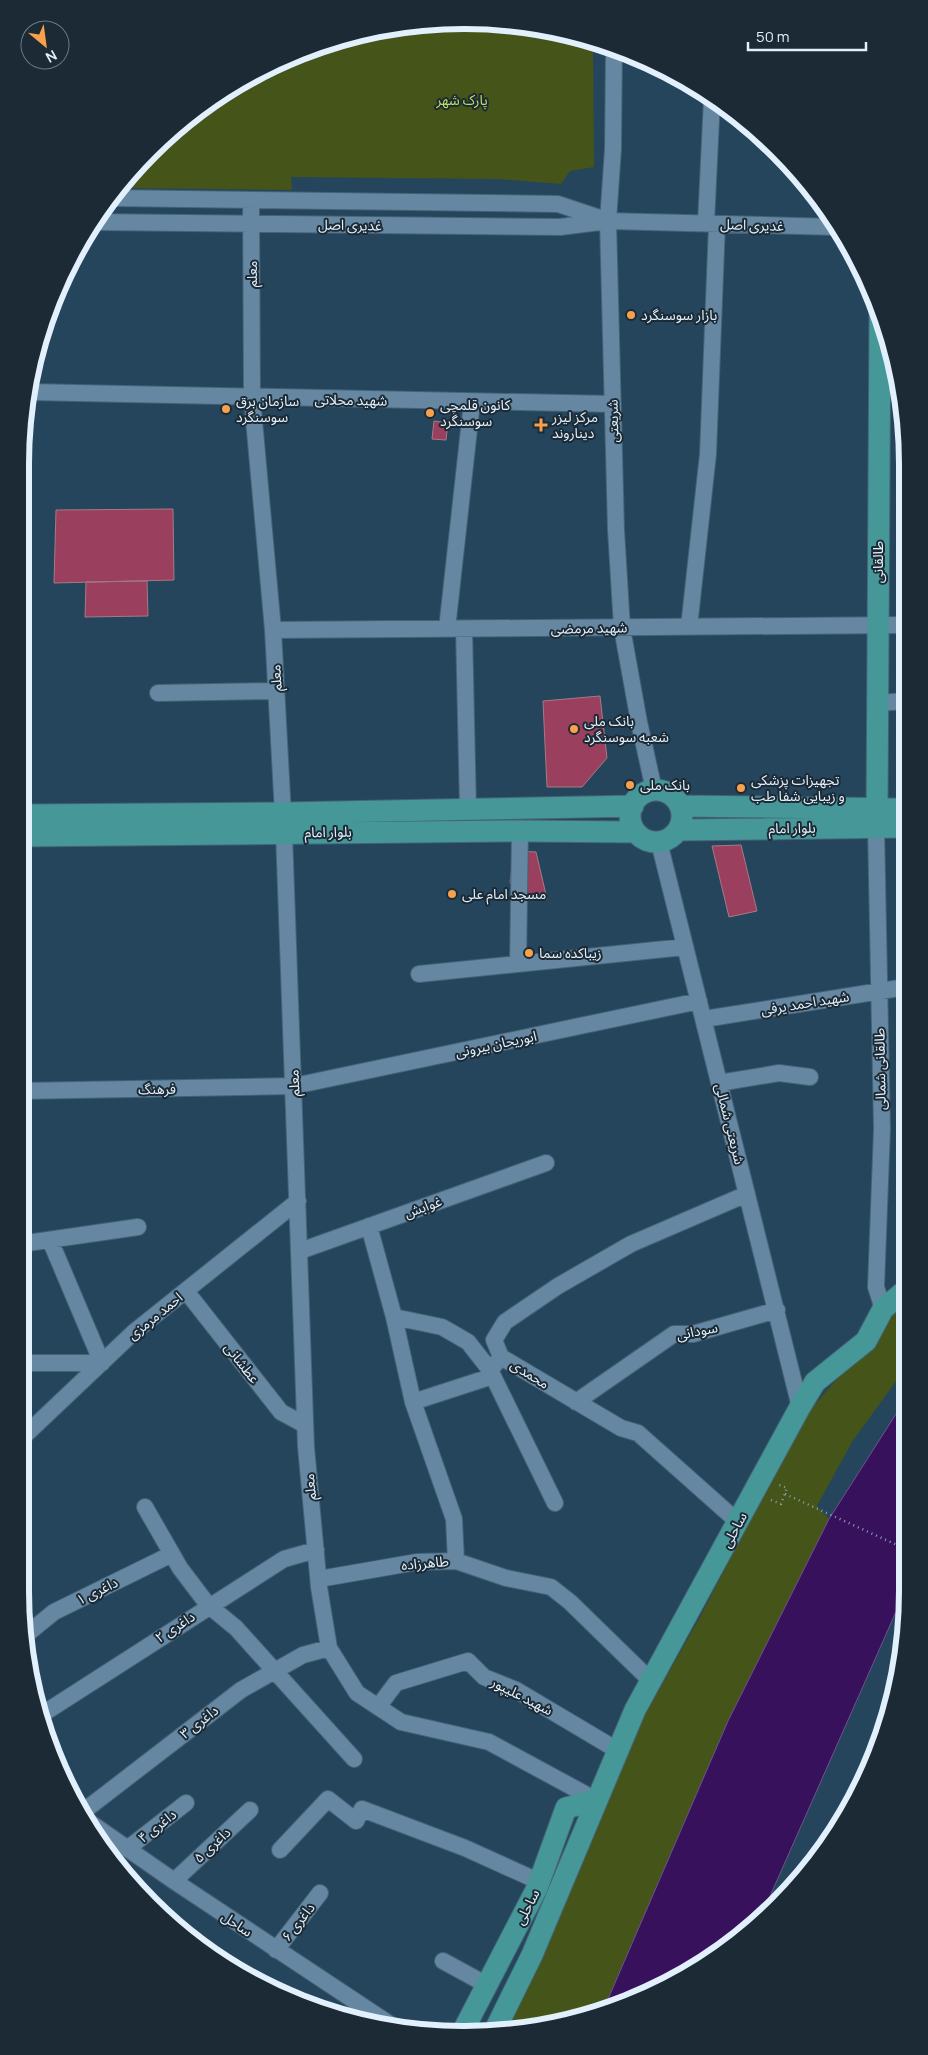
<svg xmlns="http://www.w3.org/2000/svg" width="928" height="2055" font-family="Manrope,'Noto Sans Arabic',sans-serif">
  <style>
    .green { fill: #455418 }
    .water { fill: #38115d; stroke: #6b548d }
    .building { fill: #9a3f5d; stroke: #a67a85 }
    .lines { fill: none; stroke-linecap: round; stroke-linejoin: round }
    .minor-casing { stroke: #456275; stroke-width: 18 }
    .major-casing { stroke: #456275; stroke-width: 23 }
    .path { stroke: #8aa1b2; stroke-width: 2.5; stroke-dasharray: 1 4; stroke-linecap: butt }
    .minor { stroke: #6587a2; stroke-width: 16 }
    .major { stroke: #459798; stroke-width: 21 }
    .poi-dot { fill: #f8a04b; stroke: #1b2a34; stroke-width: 2 }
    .labels { text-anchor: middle; stroke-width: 4; stroke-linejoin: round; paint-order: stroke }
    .park-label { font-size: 14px; fill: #bedf63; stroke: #1b2a34 }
    .street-label { font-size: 14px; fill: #e1f0fc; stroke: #1b2a34 }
    .poi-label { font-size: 14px; fill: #e1f0fc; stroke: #1b2a34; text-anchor: start }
    .rim { fill: none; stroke: #e1f0fc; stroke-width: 6 }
  </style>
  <rect width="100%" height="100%" fill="#24455c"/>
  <!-- green -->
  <path class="green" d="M464 20 550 28 593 41 594 167 570 171 561 184 497 179 291 177 292 190 119 188 150 150 217 95 294 54 377 29Z
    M907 1298V1366L852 1442 817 1506 829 1519 728 1721 602 2013 522 2031H506L639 1725 699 1619 804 1417Z"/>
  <!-- water -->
  <path class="water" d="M907 1401 908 1589 895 1614 763 1912 686 1976 602 2013 728 1721 829 1519 896 1414Z"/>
  <!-- building -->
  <path class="building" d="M434 421 448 423 446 440 432 439Z
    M173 509 174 580 54 583 56 510Z
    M147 581 148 616 85 617 86 582Z
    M600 696 607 758 582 787H547L543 701Z
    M741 845 757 911 729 917 712 846Z
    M514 851 536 852 547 899 519 901 510 882Z"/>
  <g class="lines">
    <defs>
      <path id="minor" d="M614 48 613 149 608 221 616 530 622 628 639 722 654 790
        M111 198 558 204 603 219
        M251 200 252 398 273 630 284 833 306 1447 319 1587 329 1648 357 1693 401 1722 489 1742 596 1800
        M92 222 560 227 608 221 836 227
        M706 223 712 99
        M30 392 613 404
        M689 627 708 454 717 224
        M447 629 472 402
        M464 629 468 809
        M273 630 905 625
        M158 693 276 691
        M878 703 905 701
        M876 827 882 1129 876 1287 883 1309
        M659 842 800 1407
        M518 964 520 831
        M419 974 685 947
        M704 1019 906 987
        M719 1083 779 1073 810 1077
        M20 1091 294 1086 699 1001
        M369 1226 394 1317 442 1327 468 1342 490 1370
        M20 1244 138 1227
        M300 1251 546 1163
        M186 1291 281 1412 305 1425
        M497 1362 490 1370 555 1503
        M20 1363H102L50 1240
        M413 1402 493 1376
        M576 1402 674 1334H693L777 1310
        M20 1440 134 1332 298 1201
        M145 1507 180 1568 208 1605 236 1628 354 1759
        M738 1522 638 1433 621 1428 501 1357 494 1340 505 1322 558 1286 631 1244 747 1194
        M456 1561 506 1578 551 1587 570 1602 651 1681
        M319 1579 417 1562 456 1561 454 1519 413 1402 394 1317
        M27 1634 54 1612 172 1554
        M378 1707 396 1683 468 1661 484 1677 516 1690 617 1750
        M41 1715 284 1559 316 1550
        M80 1814 241 1690 303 1655 329 1648
        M82 1817 174 1881 394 2027
        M127 1849 186 1803
        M280 1850 328 1799 356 1821 362 1809 465 1848 540 1882
        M174 1881 250 1810
        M276 1950 320 1893
        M443 1961 487 1985"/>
      <path id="major" d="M630 816a26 26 0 1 1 52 0a26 26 0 1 1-52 0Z
        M681 806 905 809
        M877 810 880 314
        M20 815 283 813 633 806
        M679 830 906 827
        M20 836 520 831 635 832
        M464 2029 537 1888 566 1808 596 1800
        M495 2030 532 1955 635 1710 800 1407 815 1382 866 1341 883 1309 907 1289"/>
    </defs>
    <!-- minor casing -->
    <use href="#minor" class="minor-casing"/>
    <!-- major casing -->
    <use href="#major" class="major-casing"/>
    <!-- path -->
    <path class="path" d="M785 1494 908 1550
      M771 1500 781 1504 787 1488 777 1484"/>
    <!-- minor -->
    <use href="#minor" class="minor"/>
    <!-- major -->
    <use href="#major" class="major"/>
  </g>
  <!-- markers -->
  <g class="poi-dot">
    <circle cx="631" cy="315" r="5"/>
    <circle cx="226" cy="409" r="5"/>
    <circle cx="430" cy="413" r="5"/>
    <path d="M538.5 417.5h5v5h5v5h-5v5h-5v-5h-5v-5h5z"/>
    <circle cx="574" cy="729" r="5"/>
    <circle cx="630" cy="785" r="5"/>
    <circle cx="741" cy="788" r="5"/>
    <circle cx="452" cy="894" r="5"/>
    <circle cx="529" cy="953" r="5"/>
  </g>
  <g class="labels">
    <!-- park labels -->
    <g class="park-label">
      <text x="462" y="105">پارک شهر</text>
    </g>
    <!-- street labels -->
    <g class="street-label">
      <text transform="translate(350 225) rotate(1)" y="5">غدیری اصل</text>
      <text transform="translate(752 225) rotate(2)" y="5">غدیری اصل</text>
      <text transform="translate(252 274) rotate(-90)" y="5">معلم</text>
      <text transform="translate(351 400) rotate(1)" y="5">شهید محلاتی</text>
      <text transform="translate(613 421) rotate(-91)" y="5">شریعتی</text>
      <text transform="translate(878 562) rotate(-90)" y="5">طالقانی</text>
      <text transform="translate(589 628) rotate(-1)" y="5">شهید مرمضی</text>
      <text transform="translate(276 678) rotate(-93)" y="5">معلم</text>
      <text transform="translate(792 828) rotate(-1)" y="5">بلوار امام</text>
      <text transform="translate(328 832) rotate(-1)" y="5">بلوار امام</text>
      <text transform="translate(805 1003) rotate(-9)" y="5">شهید احمد یرفی</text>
      <text transform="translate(496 1044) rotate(-12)" y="5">ابوریحان بیرونی</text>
      <text transform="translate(880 1069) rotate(-91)" y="5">طالقانی شمالی</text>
      <text transform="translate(294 1083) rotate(-92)" y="5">معلم</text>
      <text transform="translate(157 1089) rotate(-1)" y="5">فرهنگ</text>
      <text transform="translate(730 1124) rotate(76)" y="5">شریعتی شمالی</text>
      <text transform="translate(423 1207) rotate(-20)" y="5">غوابش</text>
      <text transform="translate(155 1316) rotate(-39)" y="5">احمد مرمزی</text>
      <text transform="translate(697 1331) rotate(-11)" y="5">سودانی</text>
      <text transform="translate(242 1363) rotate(52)" y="5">عطشانی</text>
      <text transform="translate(530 1374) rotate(32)" y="5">محمدی</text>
      <text transform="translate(310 1487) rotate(-95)" y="5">معلم</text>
      <text transform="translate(734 1530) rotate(-62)" y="5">ساحلی</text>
      <text transform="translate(425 1563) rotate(-5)" y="5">طاهرزاده</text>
      <text transform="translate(97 1591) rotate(-26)" y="5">داغری ۱</text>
      <text transform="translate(175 1627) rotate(-33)" y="5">داغری ۲</text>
      <text transform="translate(522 1696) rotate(27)" y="5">شهید علیپور</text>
      <text transform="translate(199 1722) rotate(-38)" y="5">داغری ۳</text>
      <text transform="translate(157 1826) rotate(-38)" y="5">داغری ۴</text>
      <text transform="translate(212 1845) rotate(-43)" y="5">داغری ۵</text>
      <text transform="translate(527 1907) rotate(-63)" y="5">ساحلی</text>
      <text transform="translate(298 1922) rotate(-52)" y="5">داغری ۶</text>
      <text transform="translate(237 1924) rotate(34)" y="5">ساحل</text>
    </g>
    <!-- poi labels -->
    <g class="poi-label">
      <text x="641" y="320">بازار سوسنگرد</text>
      <text x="236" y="406">سازمان برق<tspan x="236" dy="16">سوسنگرد</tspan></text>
      <text x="440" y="410">کانون قلمچی<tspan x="440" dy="16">سوسنگرد</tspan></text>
      <text x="552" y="422">مرکز لیزر<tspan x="552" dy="16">دیناروند</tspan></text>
      <text x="584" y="726">بانک ملی<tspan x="584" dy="16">شعبه سوسنگرد</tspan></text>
      <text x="751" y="785">تجهیزات پزشکی<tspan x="751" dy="16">و زیبایی شفا طب</tspan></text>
      <text x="640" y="790">بانک ملی</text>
      <text x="462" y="899">مسجد امام علی</text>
      <text x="539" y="958">زیباکده سما</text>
    </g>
  </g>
  <!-- crop -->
  <path d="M0 0H928V2055H0ZM464 29H464A435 435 0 0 1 899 464V1591A435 435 0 0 1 464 2026H464A435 435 0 0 1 29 1591V464A435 435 0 0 1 464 29Z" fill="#1b2a34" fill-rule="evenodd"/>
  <path class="rim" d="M464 29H464A435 435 0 0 1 899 464V1591A435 435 0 0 1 464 2026H464A435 435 0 0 1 29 1591V464A435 435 0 0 1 464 29Z"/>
  <!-- north arrow -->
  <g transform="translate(45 45) rotate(151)"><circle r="24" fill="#1b2a34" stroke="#6a7984"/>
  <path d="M0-4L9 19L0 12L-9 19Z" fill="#f8a04b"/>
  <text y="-8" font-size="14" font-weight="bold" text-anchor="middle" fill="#e1f0fc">N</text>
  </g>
  <!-- scale -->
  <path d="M748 42v8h118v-8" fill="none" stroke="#e1f0fc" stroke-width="2.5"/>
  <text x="756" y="42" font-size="15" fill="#e1f0fc" stroke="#1b2a34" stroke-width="4" paint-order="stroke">50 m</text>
</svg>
